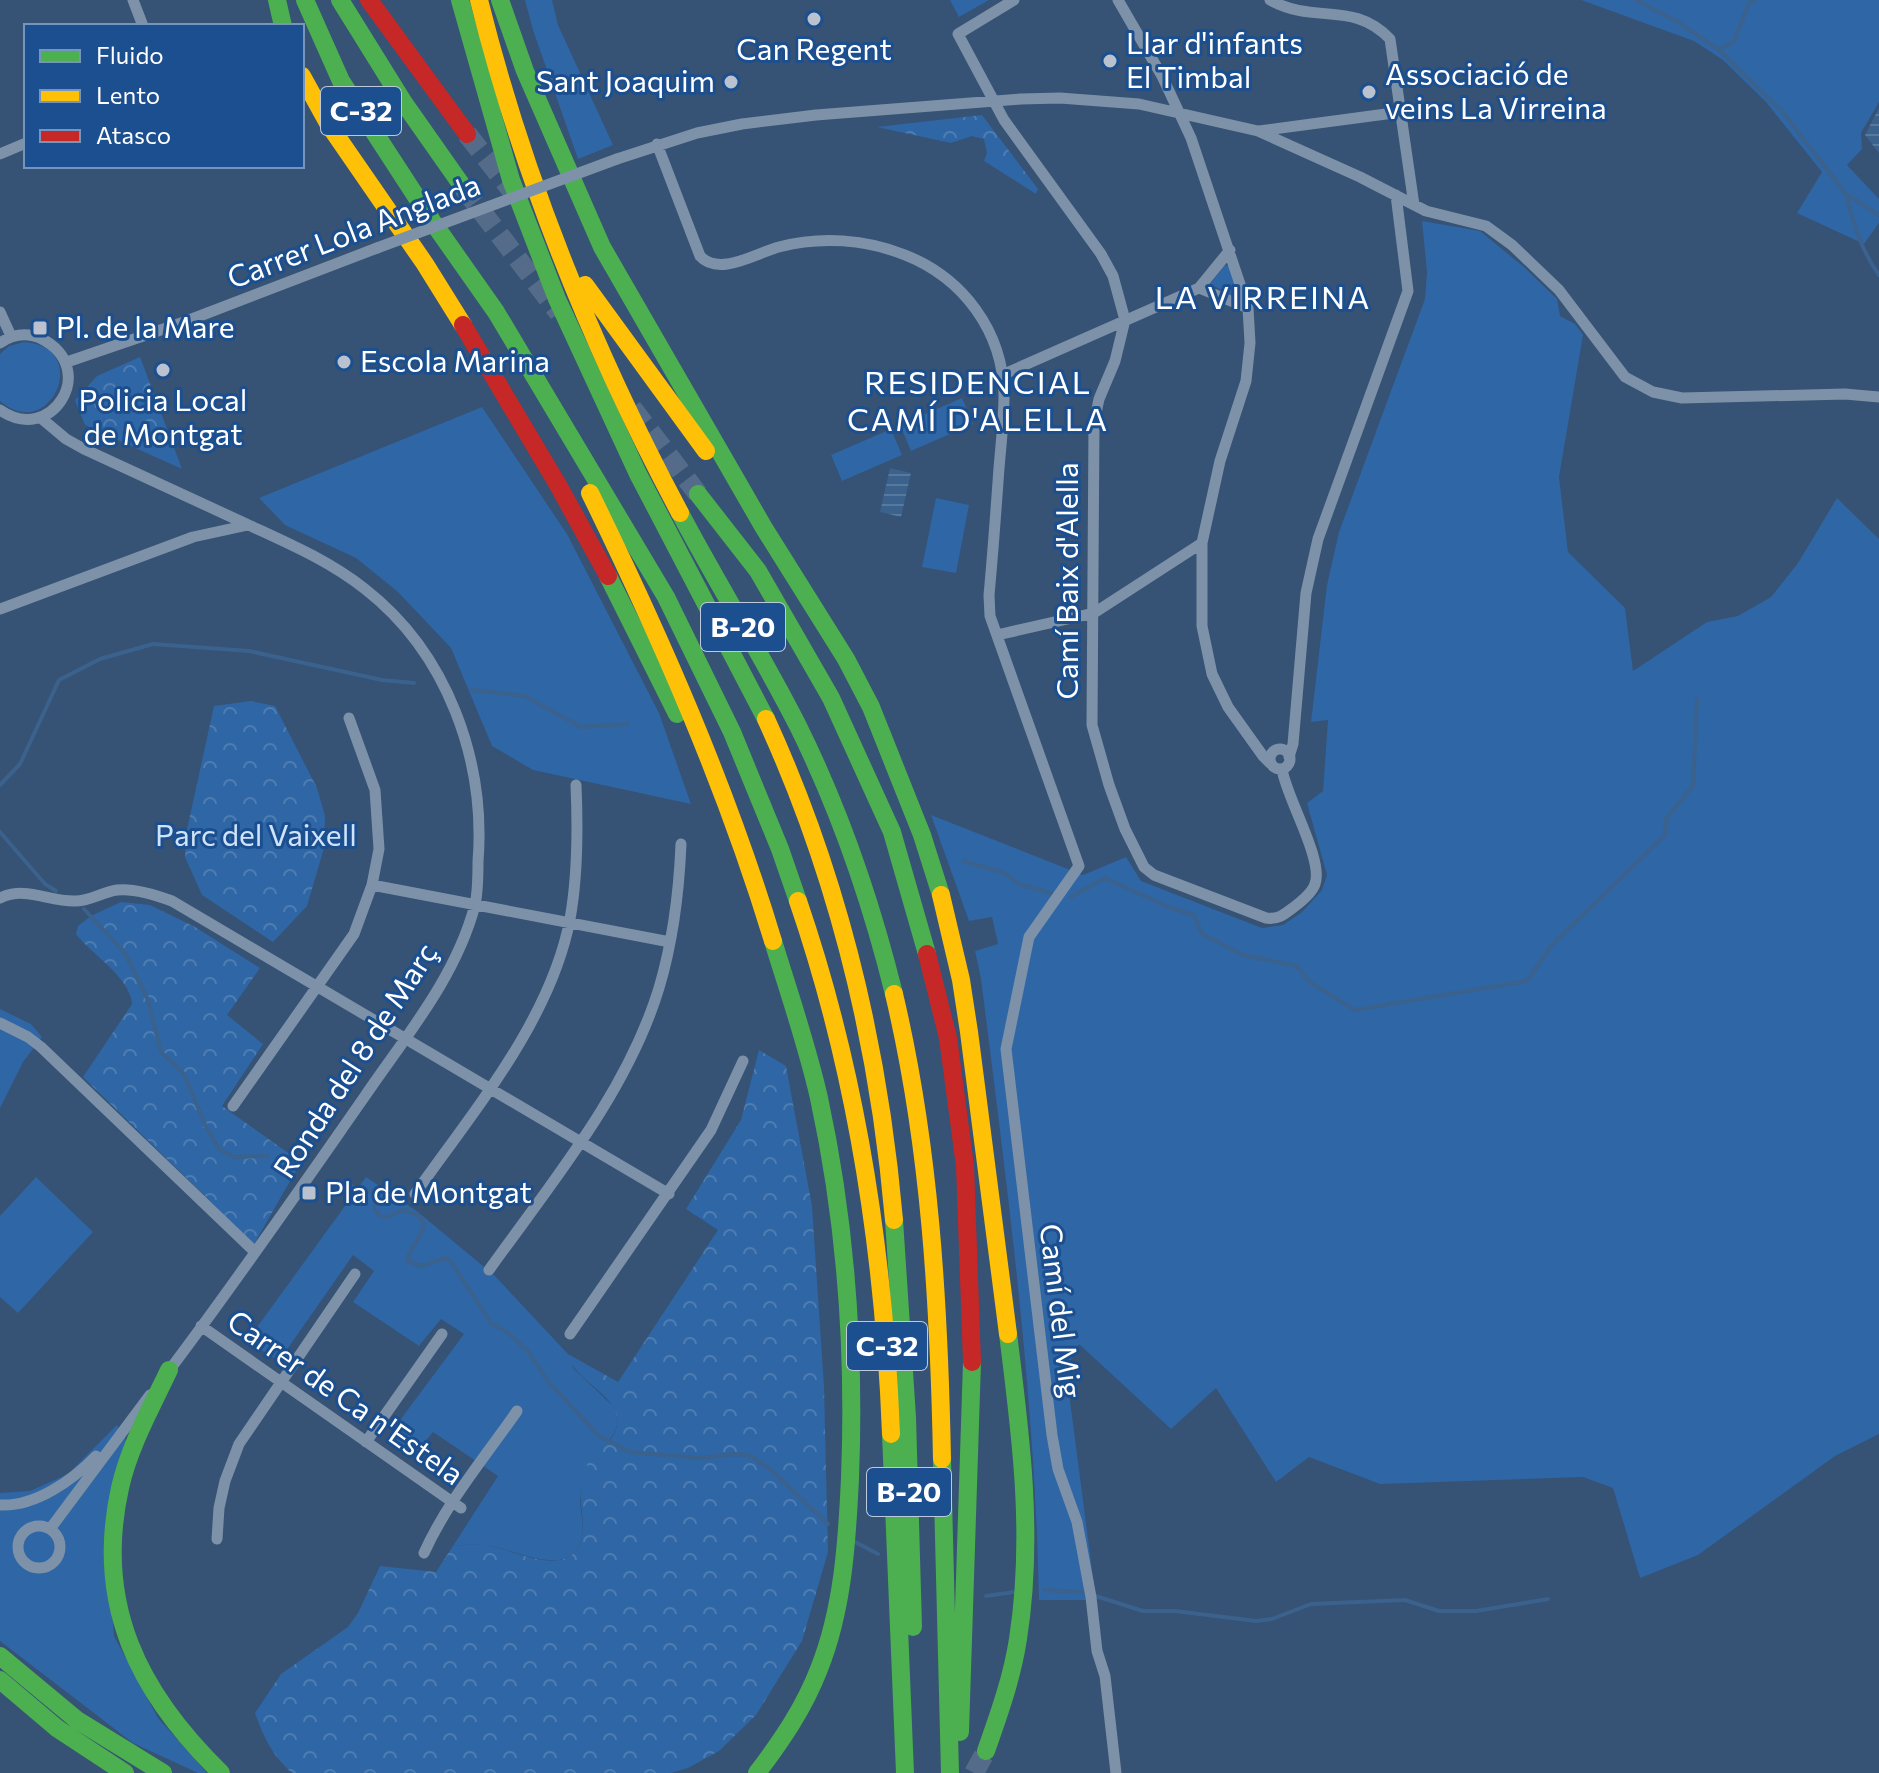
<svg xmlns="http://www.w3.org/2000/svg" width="1879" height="1773" font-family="Commissioner,sans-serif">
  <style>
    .grass { fill: #2f66a5 }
    .forest { fill: url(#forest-crowns) }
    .water { fill: url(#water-rules) }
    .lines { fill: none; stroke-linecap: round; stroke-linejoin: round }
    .stream { stroke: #3b618d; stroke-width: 4 }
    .highway-tunnel { stroke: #546c89; stroke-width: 20; stroke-dasharray: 20 10; stroke-linecap: butt }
    .street { stroke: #7d92a8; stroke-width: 11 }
    .fast { stroke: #4caf50; stroke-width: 18 }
    .slow { stroke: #ffc107; stroke-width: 18 }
    .jam { stroke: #c62828; stroke-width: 18 }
    .street-bridge { stroke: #7d92a8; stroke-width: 11 }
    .poi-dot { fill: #b9c2ce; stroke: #1b4f8f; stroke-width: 3 }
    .labels { text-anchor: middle; stroke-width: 6; stroke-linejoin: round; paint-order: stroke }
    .shield { fill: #1b4f8f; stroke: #bbcadd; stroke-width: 2 }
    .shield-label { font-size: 28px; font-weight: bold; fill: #fff }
    .poi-label { font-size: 30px; fill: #fff; stroke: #1b4f8f; text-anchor: start }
    .street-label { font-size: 30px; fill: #fff; stroke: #1b4f8f }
    .park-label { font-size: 30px; fill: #cfe3fa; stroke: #1b4f8f }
    .neighbourhood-label { font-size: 32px; letter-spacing: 2px; fill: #fff; stroke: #1b4f8f }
  </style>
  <defs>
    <pattern id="forest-crowns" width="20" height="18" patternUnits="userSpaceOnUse" patternTransform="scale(2)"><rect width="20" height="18" fill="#2f66a5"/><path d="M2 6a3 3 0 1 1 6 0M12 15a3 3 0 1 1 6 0" fill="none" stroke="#4e7db2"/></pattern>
    <pattern id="water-rules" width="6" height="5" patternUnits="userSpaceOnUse" patternTransform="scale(2)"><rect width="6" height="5" fill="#3b618d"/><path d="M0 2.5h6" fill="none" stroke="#58799e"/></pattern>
  </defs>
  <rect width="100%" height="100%" fill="#365274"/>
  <!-- grass -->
  <path class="grass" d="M525 0H552L558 25 613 145 578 159 533 30Z
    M950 0H989L959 17Z
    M1581 0H1879V102L1861 133 1862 149 1847 165 1879 199V223L1864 244 1797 213 1822 172 1766 102 1723 60 1694 41Z
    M1422 221 1480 231 1524 267 1557 299 1560 316 1575 324 1583 335 1559 477 1568 552 1625 608 1633 671 1707 622 1738 616 1771 597 1798 563 1837 498 1879 539V1434L1835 1456 1698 1555 1640 1578 1613 1488 1583 1477 1380 1484 1309 1457 1276 1482 1216 1388 1171 1429 1079 1344 1066 1370 1096 1600H1039C1035 1392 1007 1186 981 979L975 951 998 944 992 917 969 921 931 815 1083 875 1126 857 1141 881 1262 928 1283 925 1302 912 1322 890 1327 875 1307 803 1323 791 1328 720 1311 722 1327 585 1339 532 1425 299 1427 272Z
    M1225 265 1231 267 1237 298 1210 284Z
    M24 342C93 346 51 445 0 401V354L9 346Z
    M962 398 973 424 911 451 900 425Z
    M482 407 567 534 659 713 691 804 533 770 492 746 451 648 398 592 356 558 285 525 259 498Z
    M891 429 902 455 842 481 831 455Z
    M936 498 969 505 956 573 922 567Z
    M0 1009 31 1024 42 1037 23 1062 0 1108Z
    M36 1177 93 1232 18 1313 0 1297V1216Z
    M366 1177 418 1212 495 1276 568 1354 574 1369 613 1406C627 1435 602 1441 592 1464 589 1473 582 1484 581 1493 578 1507 585 1522 582 1537 572 1581 517 1550 490 1546 478 1544 465 1545 453 1546L498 1476 433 1432 413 1457 386 1439 464 1334 441 1319 419 1346 353 1302 374 1271 353 1255 279 1361 247 1341Z
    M117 1425 127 1442 106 1536 114 1636 158 1718 207 1773H198L133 1743 0 1641V1493L30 1491 68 1474Z"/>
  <!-- forest -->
  <path class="forest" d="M982 115 1038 189 1036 194 984 161 987 153 984 139 972 136 951 143 877 127Z
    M140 357 182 469 85 425 75 400 97 376Z
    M251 701 275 706 317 788 325 816 324 848 307 906 273 942 202 895 185 857 186 834 214 706Z
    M121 902 150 905 195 927 260 968 227 1015 263 1044 222 1106 301 1162 254 1244 83 1077 132 1004C130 977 92 955 76 934L78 926 91 916Z
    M759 1050 786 1066 812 1206 824 1387 828 1552 802 1641 756 1715 719 1751 688 1768 671 1773H292C272 1755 264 1738 255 1713L281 1674 348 1627 358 1613 380 1566 436 1572 453 1546C465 1545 478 1543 490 1546 517 1551 572 1581 582 1537 585 1523 580 1508 581 1494 582 1480 587 1465 591 1451 600 1449 612 1441 615 1432 629 1397 574 1384 568 1354L618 1382 718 1230 686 1209 741 1120Z"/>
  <!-- water -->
  <path class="water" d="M1879 108V153L1865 135Z
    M890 468 911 473 901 517 880 512Z"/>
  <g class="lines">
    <!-- stream -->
    <path class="stream" d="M1636 0 1678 22 1719 50 1782 111 1846 194 1879 215
      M1719 50 1734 41 1749 3 1755 0
      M1846 194C1853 223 1861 250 1879 275
      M472 690 525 696 581 727 628 724
      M0 785 20 764 59 680 100 659 153 644 249 651 382 680 414 683
      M0 832 45 884 56 891
      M963 861 1004 873 1021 885 1051 893
      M1071 897 1105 878 1168 907 1194 915 1202 934 1243 955 1297 966 1308 981 1355 1010 1527 981 1552 945 1665 835 1666 819 1693 786 1697 699
      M84 909 125 953 148 1000 161 1052 184 1074 206 1127 219 1149 234 1157 268 1156
      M344 1183 358 1189 374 1192 375 1210 380 1216 387 1217 403 1210C445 1220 409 1243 407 1261L422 1266 446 1258 452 1263 491 1323 507 1332 528 1351 547 1380 599 1436 629 1452 702 1458 733 1454 749 1455 770 1469 828 1524
      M855 1542 878 1554
      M1044 1590 1083 1592 1143 1611H1175L1256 1621 1272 1619 1311 1604 1405 1600 1439 1611H1476L1548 1599
      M986 1596 1014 1592"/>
    <!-- highway-tunnel -->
    <path class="highway-tunnel" d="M467 134 516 196
      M463 187 559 313
      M632 408 698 494
      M974 1773 986 1751"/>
    <!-- street -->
    <path class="street" d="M133 0 143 26
      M1014 0 958 34 1004 120 1101 254 1113 276 1125 320 1115 361 1099 399 1094 423 1092 725 1109 785 1125 829 1144 867 1154 875 1266 918C1278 920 1285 914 1294 907 1302 901 1312 893 1315 884 1324 860 1286 797 1282 769
      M1118 0 1162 76 1191 138 1248 308 1250 343 1246 381 1220 461 1202 543V626L1212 674 1228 707 1263 756 1270 763
      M1270 0C1315 25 1353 0 1390 39L1414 205
      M1259 131 1401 112
      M657 144 700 256C719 277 756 253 779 247 820 236 866 239 905 255 963 278 1003 331 1004 395 1004 419 1001 444 999 468 996 510 993 553 989 595L990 616 1079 866 1029 937 1006 1049 1052 1435 1058 1469 1077 1522 1091 1597 1097 1651 1105 1676 1116 1773
      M0 154 26 143
      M617 159 697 133 742 124 816 115 1021 99 1060 98 1139 104 1258 131 1360 177 1426 211 1486 226 1512 245 1559 290 1625 377 1653 392 1682 398 1845 394 1879 397
      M1199 288 1248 308
      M0 312 11 336
      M0 343C13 334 27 332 42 339 100 369 51 446 0 410
      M67 362 184 322 377 248
      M1002 375 1199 288 1230 250
      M41 418 66 439 84 449C136 473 188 497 240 521 283 541 327 559 365 589 447 653 486 760 478 862 478 876 478 891 475 905 456 977 406 1036 365 1096 300 1189 236 1282 168 1372
      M0 609 193 537 248 525
      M997 635 1094 613 1202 543
      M1270 759a10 10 0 1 1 20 0a10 10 0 1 1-20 0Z
      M1289 757 1293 744 1306 593 1318 539 1408 291 1396 195
      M372 885 670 942
      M0 898C26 886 47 901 74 901 88 902 102 892 117 890 134 888 156 895 172 901L669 1194
      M0 1023 28 1037 41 1047 255 1252
      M233 1106 354 934 372 885 379 849 375 790 349 718
      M415 1194C472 1113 551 1020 570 919 578 875 578 831 576 785
      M489 1270C551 1183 627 1093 659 988 673 941 679 893 681 844
      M201 1326 461 1508
      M570 1334 711 1130 743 1061
      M366 1442 442 1334
      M0 1505C35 1507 73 1480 96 1456
      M18 1547a21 21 0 1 1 42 0a21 21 0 1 1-42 0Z
      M50 1529 150 1395
      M217 1539 219 1508 225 1481 239 1444 355 1274
      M424 1553C447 1502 485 1457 517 1411"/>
    <!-- fast -->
    <path class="fast" d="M277 0 283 26
      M305 0 341 81 432 221 496 312 666 597 732 732 780 849 798 901
      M340 0 404 103 463 187
      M460 0 511 180 557 299 638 474 766 719
      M500 0 525 71 602 247 764 528 846 659 871 707 922 835 941 895
      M698 494 758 571 831 698 892 832 927 954
      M680 513C718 585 761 653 798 726 840 811 871 901 894 994
      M608 576 677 714
      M894 1220 907 1417 913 1627
      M169 1370C151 1408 129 1447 120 1488 94 1605 139 1693 221 1773
      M891 1434 905 1773
      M942 1459 950 1773
      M0 1656 77 1720 163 1773
      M0 1680 58 1729 125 1773
      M960 1732 972 1362
      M986 1751C999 1714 1012 1678 1018 1639 1034 1537 1021 1436 1008 1334
      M757 1773C782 1740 804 1708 819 1669 843 1609 847 1542 850 1478 855 1351 846 1223 819 1098 807 1045 789 993 773 941"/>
    <!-- slow -->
    <path class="slow" d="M479 0C524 180 593 350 680 513
      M302 76 329 125 425 264 463 325
      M585 285 706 451
      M590 493C661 638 726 786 773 941
      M766 719C838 876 879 1047 894 1220
      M941 895 961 980 969 1032 1008 1334
      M798 901C857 1073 884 1252 891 1434
      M894 994C930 1146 939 1303 942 1459"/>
    <!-- jam -->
    <path class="jam" d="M369 0 467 134
      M463 325 558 485 608 576
      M927 954 948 1038 965 1166 972 1362"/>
    <!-- street-bridge -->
    <path class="street-bridge" d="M377 248 617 159"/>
  </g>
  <!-- markers -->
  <g class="poi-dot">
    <circle cx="814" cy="19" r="8"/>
    <circle cx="1110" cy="61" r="8"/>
    <circle cx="731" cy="82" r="8"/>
    <circle cx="1369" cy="92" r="8"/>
    <rect x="32" y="320" width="16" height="16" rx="4"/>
    <circle cx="344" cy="362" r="8"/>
    <circle cx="163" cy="370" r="8"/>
    <rect x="301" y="1185" width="16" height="16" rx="4"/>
  </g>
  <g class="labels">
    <!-- shield labels -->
    <g class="shield">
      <rect x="321" y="87" width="80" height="48" rx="6"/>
      <rect x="701" y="603" width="84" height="48" rx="6"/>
      <rect x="847" y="1322" width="80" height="48" rx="6"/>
      <rect x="867" y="1468" width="84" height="48" rx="6"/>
    </g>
    <g class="shield-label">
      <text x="361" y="121">C-32</text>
      <text x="743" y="637">B-20</text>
      <text x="887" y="1356">C-32</text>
      <text x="909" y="1502">B-20</text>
    </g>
    <!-- poi labels -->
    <g class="poi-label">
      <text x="1126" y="54">Llar d'infants<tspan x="1126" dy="34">El Timbal</tspan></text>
      <text x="814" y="60" text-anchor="middle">Can Regent</text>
      <text x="1385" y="85">Associació de<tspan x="1385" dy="34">veins La Virreina</tspan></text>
      <text x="715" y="92" text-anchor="end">Sant Joaquim</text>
      <text x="56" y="338">Pl. de la Mare</text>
      <text x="360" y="372">Escola Marina</text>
      <text x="163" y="411" text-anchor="middle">Policia Local<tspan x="163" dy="34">de Montgat</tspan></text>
      <text x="325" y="1203">Pla de Montgat</text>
    </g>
    <!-- street labels -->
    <g class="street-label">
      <text transform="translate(354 232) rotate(-21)" y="10">Carrer Lola Anglada</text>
      <text transform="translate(1068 581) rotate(-90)" y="10">Camí Baix d'Alella</text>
      <text transform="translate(356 1061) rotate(-57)" y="10">Ronda del 8 de Març</text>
      <text transform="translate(1060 1311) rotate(83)" y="10">Camí del Mig</text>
      <text transform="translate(345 1398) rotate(35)" y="10">Carrer de Ca n'Estela</text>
    </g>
    <!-- park labels -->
    <g class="park-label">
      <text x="256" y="846">Parc del Vaixell</text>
    </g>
    <!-- neighbourhood labels -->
    <g class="neighbourhood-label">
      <text x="1263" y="309">LA VIRREINA</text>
      <text x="978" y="394">RESIDENCIAL<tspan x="978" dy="37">CAMÍ D'ALELLA</tspan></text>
    </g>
  </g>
  <!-- legend -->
  <rect x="24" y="24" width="280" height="144" fill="#1b4f8f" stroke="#7695bc" stroke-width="2"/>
  <rect x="40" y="50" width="40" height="12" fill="#4caf50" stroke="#7695bc" stroke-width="2"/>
  <text x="96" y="64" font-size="24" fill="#ffffff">Fluido</text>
  <rect x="40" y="90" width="40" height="12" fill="#ffc107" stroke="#7695bc" stroke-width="2"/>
  <text x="96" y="104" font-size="24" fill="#ffffff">Lento</text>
  <rect x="40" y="130" width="40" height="12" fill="#c62828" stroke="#7695bc" stroke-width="2"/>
  <text x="96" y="144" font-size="24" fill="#ffffff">Atasco</text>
</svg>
